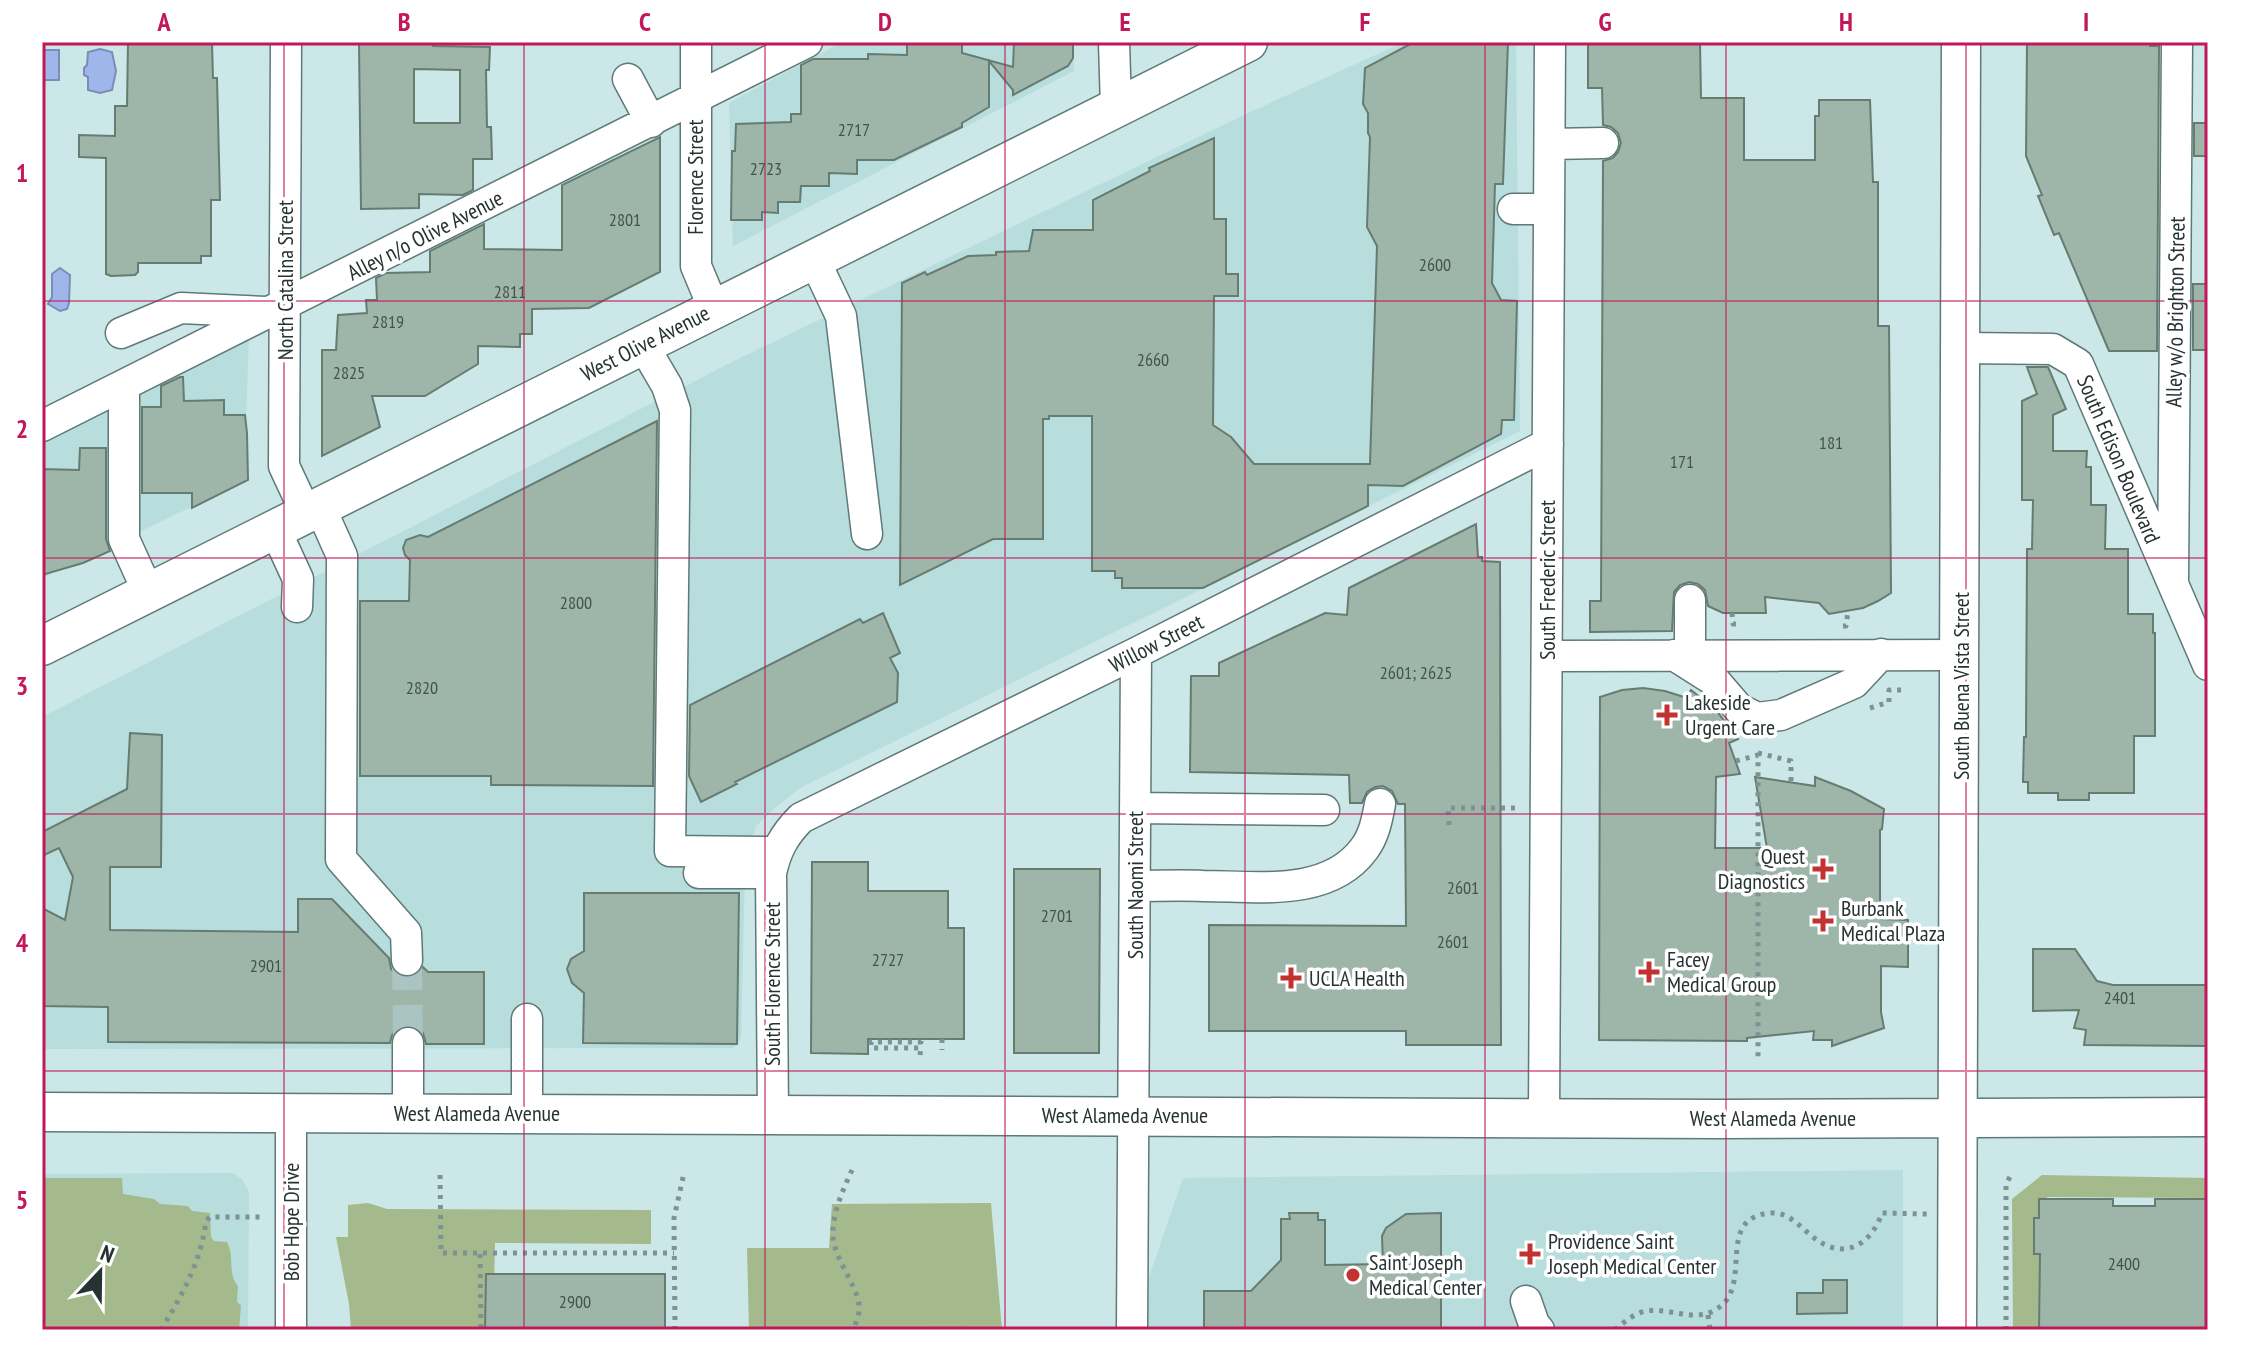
<svg xmlns="http://www.w3.org/2000/svg" width="2250" height="1372" font-family="'PT Sans Narrow',sans-serif">
  <style>
    .built { fill: #b7dddd }
    .green { fill: #a4ba8c }
    .water { fill: #9eb6ea; stroke: #7a8eb3; stroke-width: 2 }
    .building { fill: #9eb5a9; stroke: #677c71; stroke-width: 2; fill-rule: evenodd }
    .lines { fill: none; stroke-linecap: round; stroke-linejoin: round }
    .minor-tunnel { stroke: #aac3c3; stroke-width: 30; stroke-dasharray: 30 15; stroke-linecap: butt }
    .minor-casing { stroke: #5f7979; stroke-width: 33 }
    .major-casing { stroke: #5f7979; stroke-width: 41 }
    .path { stroke: #7e9293; stroke-width: 5; stroke-dasharray: 4 6; stroke-linecap: butt }
    .minor { stroke: #fff; stroke-width: 30 }
    .major { stroke: #fff; stroke-width: 38 }
    .grid { fill: none; stroke: #c2185b; stroke-width: 2; stroke-opacity: 0.55 }
    .poi-dot { fill: #c13230; stroke: #fff; stroke-width: 3 }
    .labels { text-anchor: middle; stroke-width: 7; stroke-linejoin: round; paint-order: stroke }
    .number-label { font-size: 18px; fill: #455350 }
    .street-label { font-size: 22px; fill: #273233; stroke: #fff }
    .poi-label { font-size: 22px; fill: #273233; stroke: #fff; text-anchor: start }
    .neatline { fill: none; stroke: #c2185b; stroke-width: 3 }
    .grid-label { font-size: 26px; text-anchor: middle; font-weight: bold; fill: #c2185b }
  </style>
  <rect width="100%" height="100%" fill="#cbe7e7"/>
  <!-- built -->
  <path class="built" d="M842 42H1074V71L733 246 729 103Z
    M1404 42H1516L1520 431 800 788 776 807 756 826 748 852 745 873 741 1037 738 1044 733 1048 42 1049V717L734 361 1246 114Z
    M249 332 244 482 42 578V439Z
    M1903 1170V1330H1131L1183 1178Z
    M232 1173 242 1179 249 1192 248 1330H42V1174Z"/>
  <!-- green -->
  <path class="green" d="M2042 1175 2208 1178V1198L2047 1197V1330H2013L2012 1199Z
    M42 1178H122L123 1194 154 1199 160 1204 188 1206 192 1211 210 1213 211 1237 214 1241 227 1242C235 1256 227 1274 238 1286L237 1302 241 1305 239 1330H42Z
    M368 1203 387 1209 651 1210V1244L495 1243 493 1330H351L349 1304 336 1237H348V1205Z
    M991 1203 1002 1330H749L747 1248H829L832 1204Z"/>
  <!-- water -->
  <path class="water" d="M100 49 112 52 116 71 112 90 100 93 88 90V77L84 75V68L87 65 88 52Z
    M42 50H59V80H42Z
    M60 268 70 275 69 303 67 309 60 311 48 304 52 297V274Z"/>
  <!-- building -->
  <path class="building" d="M128 42H212L213 78H217L220 200H211V256H201V263H138V272L135 275 111 276 106 274V158L79 157V135L115 136V106H127Z
    M359 42H434L433 46 490 47 489 70H486L487 127H491L492 159H473V190L463 195 419 194V208L361 209ZM414 69 460 70V123H414Z
    M907 42H962V53L1013 67 1014 42H1073V58L1068 66 1013 95V90L989 61V107L962 123V127L894 160H857V174L829 173V186H801L800 202H778V213L762 212V220H731L732 151H735L736 124 791 122V114H801V65L813 59H868V54L907 55Z
    M1414 42H1508L1503 184H1495L1492 283 1501 300 1517 301 1514 420H1502L1501 434 1403 486 1368 485V506L1203 588H1122V578H1115V571H1092V416H1049V419H1043V539H993L900 585 902 283 925 272 927 275 968 256 996 255V252L1029 251 1033 230H1093V200L1150 171 1149 168 1214 138V219H1226V274H1238V296H1214L1213 425 1231 437 1254 464H1370L1377 246 1367 227 1370 137 1368 133V113L1363 104 1365 68Z
    M1588 42H1700L1701 98H1744V160H1815V116H1819V100H1870L1873 182H1878V326H1889L1891 593 1878 601 1863 608 1829 614 1819 603 1765 597 1766 613H1723L1708 606 1705 590 1698 584 1689 582 1680 585 1674 592 1672 631 1590 632V601H1601L1603 161 1613 158 1618 152 1621 143 1618 133 1611 127 1603 125 1602 88H1588Z
    M2027 42H2150V46H2159L2157 351H2109L2059 233 2054 235 2038 196 2042 195 2026 156Z
    M2194 123H2208V156H2194Z
    M660 137V272L589 308 532 309V334H520V347L478 346V364L425 396H372L380 427 322 456V350H336L338 315 367 313 366 300H377L376 278 386 273 430 272V251L484 224V249L562 250V185Z
    M2193 284H2208V350H2193Z
    M2027 367H2048L2066 409 2053 415V451H2087L2086 467H2091V505H2106L2105 549H2128V614H2153V633H2155V736H2134V793H2089V800H2058V793H2028V782H2023L2024 737H2026L2027 549H2032L2033 500H2022V401L2037 394Z
    M180 377H183L184 401 224 400V415H245L247 433 248 480 192 508V493H142V407H161V386Z
    M657 421 653 786 491 785V776H360V601H409L410 560 405 555 403 548 406 540 420 535 428 537Z
    M80 448H106V539L110 551 83 563 42 575V469L79 470Z
    M1476 524 1478 557H1482V561L1500 562 1501 1045H1406V1031H1209V925L1406 926 1405 804H1398L1392 791 1383 786 1375 787 1367 792 1362 803H1350L1349 775 1190 772 1191 676H1219V663L1325 613 1347 615 1349 588Z
    M883 613 900 653 890 658 898 673 897 702 735 782 737 784 701 802 689 776 690 705 860 619 863 623Z
    M1643 688 1665 691 1687 698 1691 690 1716 710 1738 739 1729 743 1740 774 1716 777 1715 848H1767L1755 777 1815 786V777L1851 791 1884 809 1882 829 1880 830V919L1908 920V967L1881 966V1012L1884 1028 1832 1046V1040H1813L1814 1031 1747 1038V1041L1599 1040 1600 697 1622 690Z
    M130 733 162 735 161 867H110V930L298 932V899H332L389 958 391 969 399 976 407 978 416 976 423 967 428 972H484V1044H426L423 1033 418 1028 409 1025 398 1028 392 1035 390 1043 108 1042V1007L42 1006V908L65 920 73 877 59 848 42 856V832L127 789Z
    M812 862H868V891H948V928H964V1039H868V1054L811 1053Z
    M1014 869H1100L1099 1053H1014Z
    M584 893H739L737 1044 583 1043 584 993 572 983 567 969 571 959 584 951Z
    M2033 949H2075L2097 981 2113 985H2208V1046L2084 1045 2086 1030 2074 1028 2079 1010 2033 1011Z
    M2039 1199H2113V1206H2155V1199H2208V1330H2039L2040 1254H2034V1218H2039Z
    M1289 1213H1318V1220H1325V1265L1383 1264 1382 1236 1386 1228 1406 1214 1441 1213V1330H1204V1291H1251L1281 1260V1219H1290Z
    M486 1274H665V1330H485Z
    M1823 1280H1847V1313L1797 1314V1293H1823Z"/>
  <g class="lines">
    <!-- minor-tunnel -->
    <path class="minor-tunnel" d="M407 960 408 1043"/>
    <defs>
      <path id="minor" d="M286 42 284 466 306 513
        M696 42V266L714 309
        M1114 42 1116 108
        M628 79 651 122
        M1550 144 1603 143
        M1513 209H1549
        M814 259 841 316 867 534
        M121 333 181 308 266 312
        M643 345 667 386 675 410 670 851 775 852
        M1960 348 2053 349 2078 364 2208 665
        M124 386V539L148 592
        M42 426 807 42
        M320 507 342 556 341 859 406 933 407 960
        M275 529 298 579 297 607
        M2173 582 2177 42
        M1690 600V655
        M1674 655 1715 681 1739 709 1757 718 1781 715 1854 683 1881 654
        M1547 656 1961 655
        M1135 808 1324 810
        M699 873H771
        M1135 886C1158 886 1180 885 1203 886 1255 886 1328 898 1364 849 1374 836 1377 820 1380 804
        M408 1113V1043
        M527 1113V1019
        M773 1115 771 873C776 850 784 835 801 818L1136 653 1548 444
        M1544 1118 1550 42
        M1526 1301 1534 1324 1539 1330
        M291 1330V1113
        M1132 1330 1136 653"/>
      <path id="major" d="M42 646 1248 42
        M42 1112 1721 1119 2208 1117
        M1957 1330 1961 42"/>
    </defs>
    <!-- minor casing -->
    <use href="#minor" class="minor-casing"/>
    <!-- major casing -->
    <use href="#major" class="major-casing"/>
    <!-- path -->
    <path class="path" d="M1732 613 1733 624H1737
      M1843 626H1846L1848 611
      M1870 708 1889 702V690H1904
      M1758 753 1791 761V781
      M1736 761 1758 755V1058
      M1449 825 1448 808H1515
      M942 1039V1050
      M920 1055 921 1048H871V1042H921V1039
      M852 1170C843 1190 832 1213 833 1236 834 1261 862 1290 859 1312 858 1318 855 1324 854 1330
      M440 1175 441 1253H674
      M480 1254 481 1330
      M1708 1315 1710 1330H1719
      M161 1330C182 1295 201 1262 206 1221L210 1217H263
      M675 1330 674 1218 684 1173
      M818 1330H843
      M881 1330 966 1329
      M1615 1330C1623 1323 1634 1313 1646 1311 1673 1307 1698 1326 1722 1305 1751 1279 1716 1217 1771 1213 1791 1212 1802 1230 1817 1240 1847 1261 1872 1242 1882 1213L1928 1214
      M2006 1330V1184L2011 1175"/>
    <!-- minor -->
    <use href="#minor" class="minor"/>
    <!-- major -->
    <use href="#major" class="major"/>
  </g>
  <!-- grid -->
  <path class="grid" d="M284 42V1330M524 42V1330M765 42V1330M1005 42V1330M1245 42V1330M1485 42V1330M1726 42V1330M1966 42V1330M42 301H2208M42 558H2208M42 814H2208M42 1071H2208"/>
  <!-- markers -->
  <g class="poi-dot">
    <path d="M1663 703h8v8h8v8h-8v8h-8v-8h-8v-8h8z"/>
    <path d="M1819 857h8v8h8v8h-8v8h-8v-8h-8v-8h8z"/>
    <path d="M1819 909h8v8h8v8h-8v8h-8v-8h-8v-8h8z"/>
    <path d="M1645 960h8v8h8v8h-8v8h-8v-8h-8v-8h8z"/>
    <path d="M1287 966h8v8h8v8h-8v8h-8v-8h-8v-8h8z"/>
    <path d="M1526 1242h8v8h8v8h-8v8h-8v-8h-8v-8h8z"/>
    <circle cx="1353" cy="1275" r="8"/>
  </g>
  <g class="labels">
    <!-- number labels -->
    <g class="number-label">
      <text x="854" y="136">2717</text>
      <text x="766" y="175">2723</text>
      <text x="625" y="226">2801</text>
      <text x="1435" y="271">2600</text>
      <text x="510" y="298">2811</text>
      <text x="388" y="328">2819</text>
      <text x="1153" y="366">2660</text>
      <text x="349" y="379">2825</text>
      <text x="1831" y="449">181</text>
      <text x="1682" y="468">171</text>
      <text x="576" y="609">2800</text>
      <text x="1416" y="679">2601; 2625</text>
      <text x="422" y="694">2820</text>
      <text x="1463" y="894">2601</text>
      <text x="1057" y="922">2701</text>
      <text x="1453" y="948">2601</text>
      <text x="888" y="966">2727</text>
      <text x="266" y="972">2901</text>
      <text x="2120" y="1004">2401</text>
      <text x="2124" y="1270">2400</text>
      <text x="575" y="1308">2900</text>
    </g>
    <!-- street labels -->
    <g class="street-label">
      <text transform="translate(695 177) rotate(-90)" y="8">Florence Street</text>
      <text transform="translate(425 235) rotate(-27)" y="8">Alley n/o Olive Avenue</text>
      <text transform="translate(285 280) rotate(-90)" y="8">North Catalina Street</text>
      <text transform="translate(2175 312) rotate(-89)" y="8">Alley w/o Brighton Street</text>
      <text transform="translate(645 343) rotate(-27)" y="8">West Olive Avenue</text>
      <text transform="translate(2119 459) rotate(67)" y="8">South Edison Boulevard</text>
      <text transform="translate(1547 580) rotate(-90)" y="8">South Frederic Street</text>
      <text transform="translate(1156 643) rotate(-27)" y="8">Willow Street</text>
      <text transform="translate(1961 686) rotate(-90)" y="8">South Buena Vista Street</text>
      <text transform="translate(1135 885) rotate(-90)" y="8">South Naomi Street</text>
      <text transform="translate(772 984) rotate(-90)" y="8">South Florence Street</text>
      <text x="477" y="1121">West Alameda Avenue</text>
      <text x="1125" y="1123">West Alameda Avenue</text>
      <text x="1773" y="1126">West Alameda Avenue</text>
      <text transform="translate(291 1222) rotate(-90)" y="8">Bob Hope Drive</text>
    </g>
    <!-- poi labels -->
    <g class="poi-label">
      <text x="1685" y="710">Lakeside<tspan x="1685" dy="25">Urgent Care</tspan></text>
      <text x="1805" y="864" text-anchor="end">Quest<tspan x="1805" dy="25">Diagnostics</tspan></text>
      <text x="1841" y="916">Burbank<tspan x="1841" dy="25">Medical Plaza</tspan></text>
      <text x="1667" y="967">Facey<tspan x="1667" dy="25">Medical Group</tspan></text>
      <text x="1309" y="986">UCLA Health</text>
      <text x="1548" y="1249">Providence Saint<tspan x="1548" dy="25">Joseph Medical Center</tspan></text>
      <text x="1369" y="1270">Saint Joseph<tspan x="1369" dy="25">Medical Center</tspan></text>
    </g>
  </g>
  <!-- border -->
  <rect width="2250" height="1372" fill="none" stroke="#ffffff" stroke-width="88"/>
  <!-- north arrow -->
  <g transform="translate(100 1272) rotate(22)" stroke="#ffffff" stroke-width="6" paint-order="stroke">
  <path d="M0-6L14 30L0 20L-14 30Z" fill="#273233"/>
  <text y="-12" font-size="22" font-weight="bold" text-anchor="middle" fill="#273233">N</text>
  </g>
  <rect x="44" y="44" width="2162" height="1284" class="neatline"/>
  <g class="grid-label">
    <text x="164" y="31">A</text>
    <text x="404" y="31">B</text>
    <text x="645" y="31">C</text>
    <text x="885" y="31">D</text>
    <text x="1125" y="31">E</text>
    <text x="1365" y="31">F</text>
    <text x="1605" y="31">G</text>
    <text x="1846" y="31">H</text>
    <text x="2086" y="31">I</text>
    <text x="22" y="182">1</text>
    <text x="22" y="438">2</text>
    <text x="22" y="695">3</text>
    <text x="22" y="952">4</text>
    <text x="22" y="1209">5</text>
  </g>
</svg>
